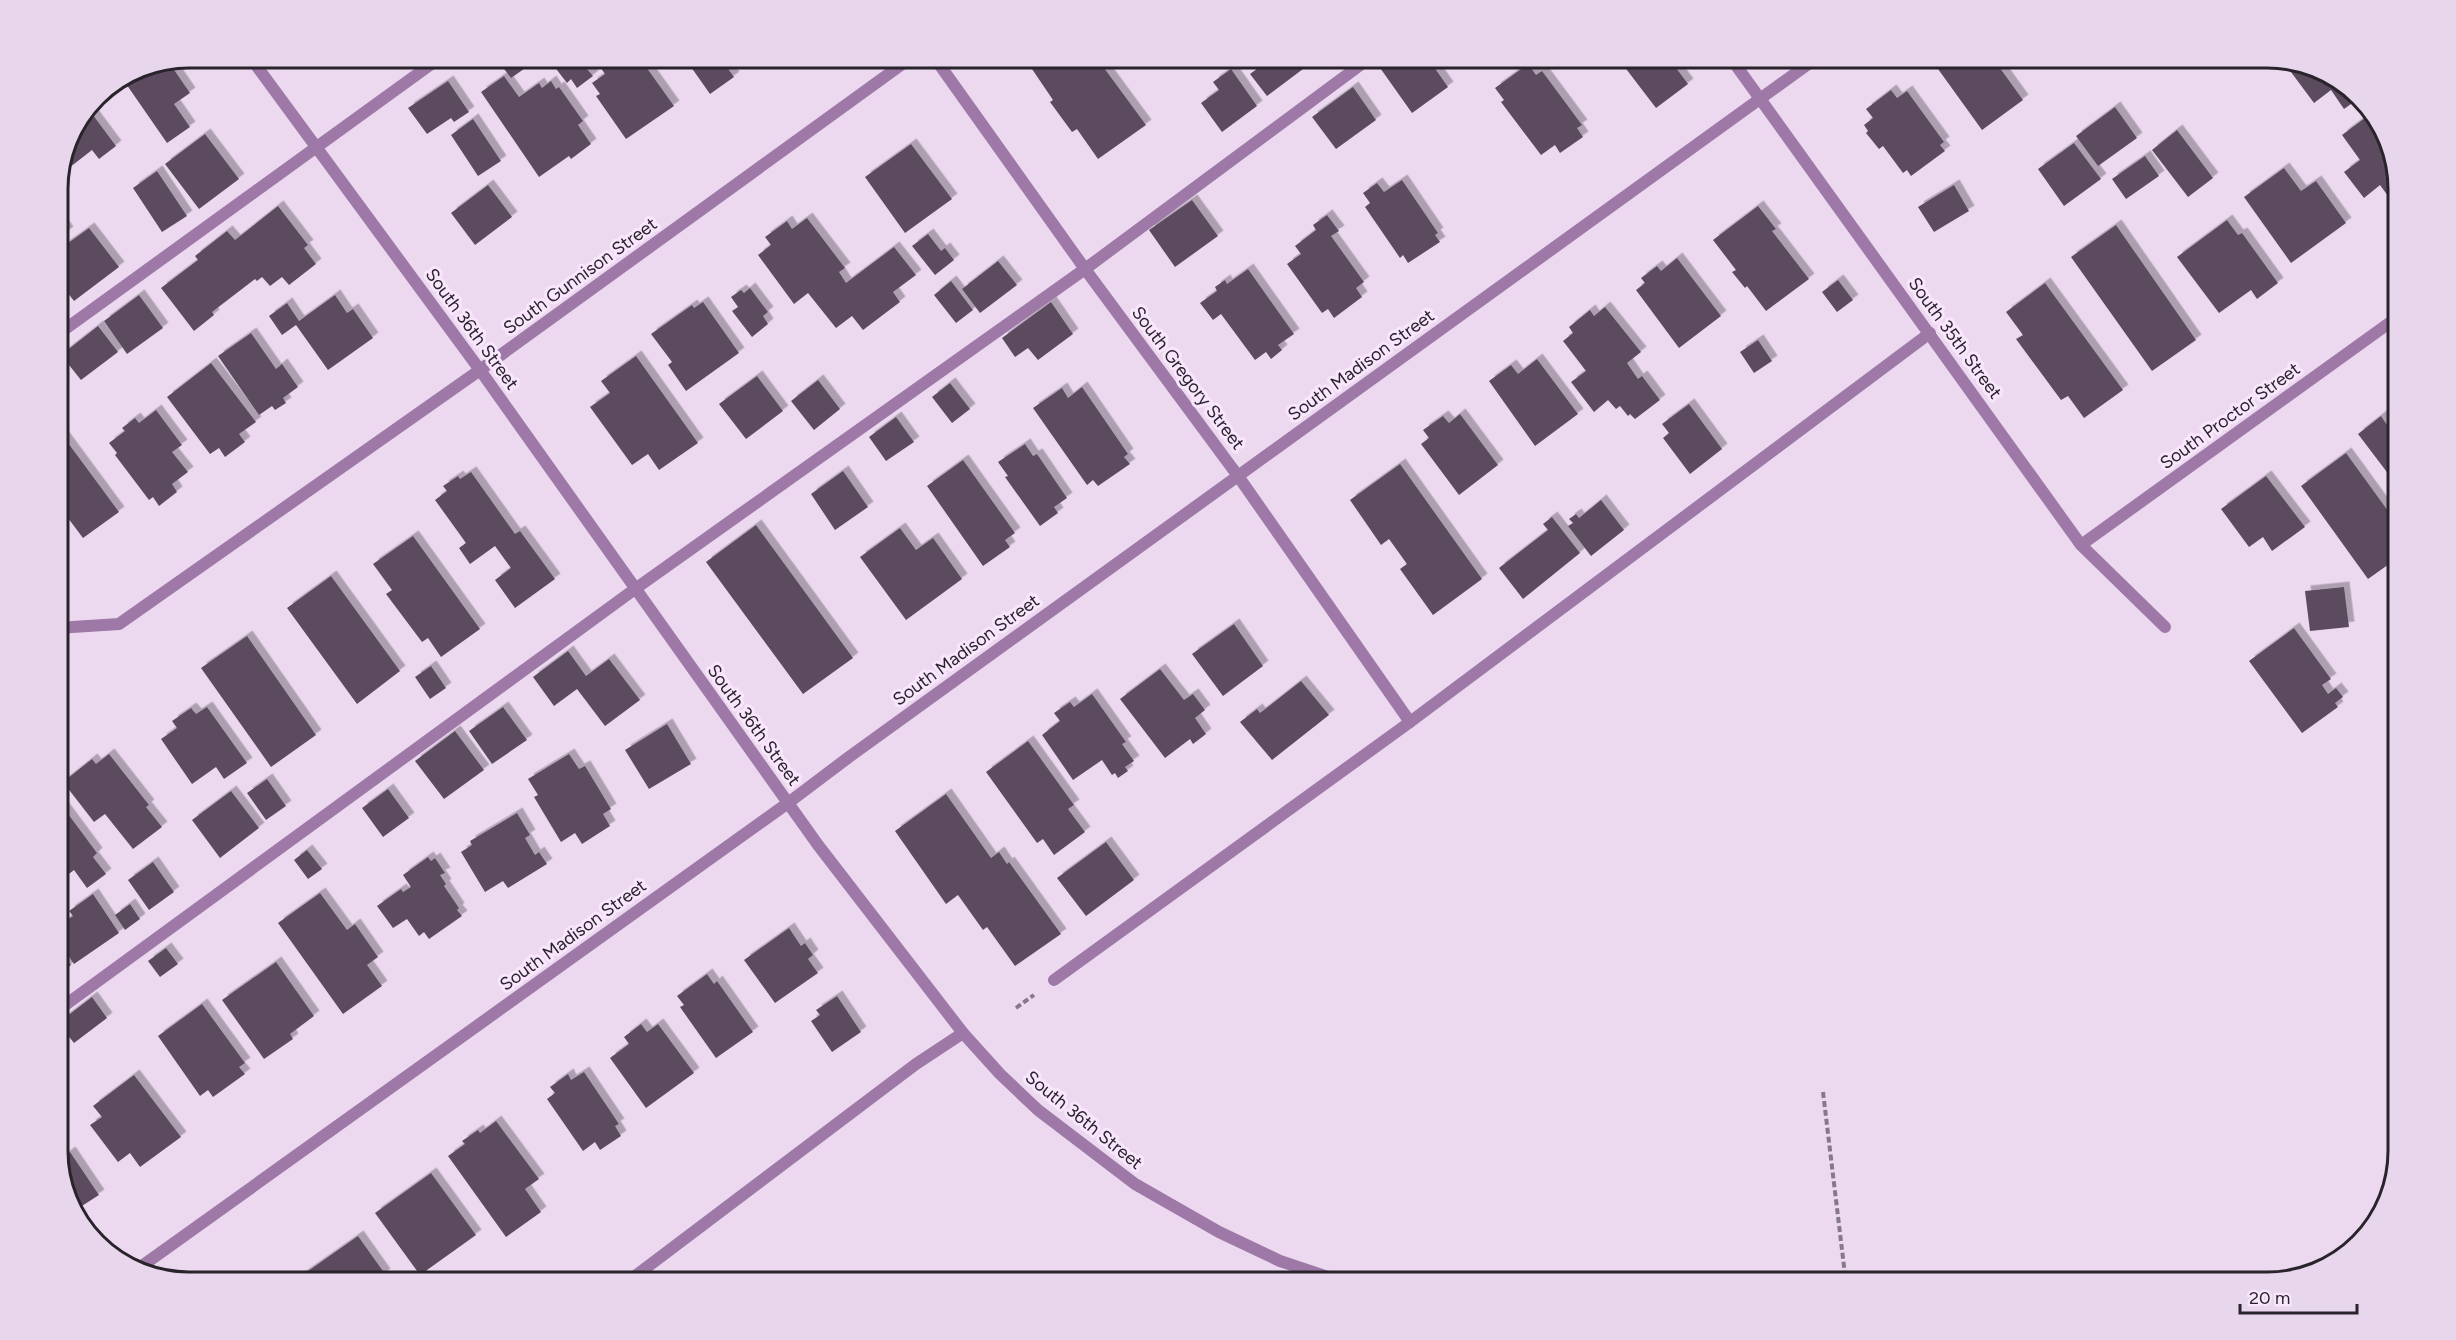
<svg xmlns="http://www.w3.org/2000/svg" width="2456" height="1340" font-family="Figtree,sans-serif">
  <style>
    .building { fill: #5b4b5e; filter: url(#shadow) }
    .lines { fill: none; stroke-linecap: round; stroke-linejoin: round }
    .path { stroke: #857988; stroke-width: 4; stroke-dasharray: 6 3; stroke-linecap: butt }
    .service { stroke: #9e79a7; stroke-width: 12 }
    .minor { stroke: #9e79a7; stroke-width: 12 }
    .tertiary { stroke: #9e79a7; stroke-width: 12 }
    .labels { text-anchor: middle; stroke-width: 6; stroke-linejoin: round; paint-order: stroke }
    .street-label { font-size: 18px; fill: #29232b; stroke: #f9e6fd }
    .rim { fill: none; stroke: #29232b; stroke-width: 3 }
  </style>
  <defs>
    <filter id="shadow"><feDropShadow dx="5.5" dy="-5.5" stdDeviation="0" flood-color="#0004"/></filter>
  </defs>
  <rect width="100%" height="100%" fill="#ecd9f0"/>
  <!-- building -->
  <path class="building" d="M495 57H541L511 78Z
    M547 57H585L591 66 587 69 593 76 577 88 571 79 567 83Z
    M602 57H618L620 60 624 57H639L674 106 626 139 596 96 600 94 592 83 605 74 596 61Z
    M684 57H738L726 66 734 77 710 94Z
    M1048 57H1096L1146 125 1098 159 1077 129 1072 132 1050 102 1053 100 1032 69Z
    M1135 57H1181L1167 67 1160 57 1143 68Z
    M1273 57H1295L1303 69 1267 96 1250 74Z
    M1389 57H1427L1448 87 1412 113 1378 65Z
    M1617 57H1668L1688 84 1656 108Z
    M1940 57H1992L2023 100 1982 130 1933 62Z
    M2040 57H2066L2049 69Z
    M168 61 190 93 174 104 190 127 167 143 122 78 138 67Z
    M2288 62 2326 71 2358 99 2344 109 2331 90 2314 103 2285 64Z
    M1528 64 1536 75 1542 71 1582 125 1577 128 1583 137 1560 153 1555 145 1541 155 1501 102 1504 100 1495 88Z
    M1231 69 1257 106 1222 132 1201 103 1219 90 1213 82Z
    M504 76 519 97 539 83 542 88 551 81 556 89 559 87 583 121 578 125 591 144 571 159 569 156 539 177 481 92Z
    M448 81 469 112 454 122 451 118 427 134 408 108Z
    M1353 87 1376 120 1336 149 1312 117Z
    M1891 90 1897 98 1907 91 1944 142 1940 145 1945 151 1911 176 1907 170 1903 173 1883 146 1879 149 1866 133 1868 131 1864 125 1873 118 1866 109Z
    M87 107 116 146 99 159 92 150 65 171 61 165 67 138Z
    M2115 107 2137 138 2098 166 2076 136Z
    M2373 112 2377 116 2399 180V188L2388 196 2380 185 2364 198 2344 172 2360 160 2342 135Z
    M473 119 501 161 478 176 451 135Z
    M2177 130 2213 178 2188 197 2152 150Z
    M205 134 239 179 199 209 165 164Z
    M2074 143 2101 179 2064 206 2038 169Z
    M911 144 952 199 905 233 865 177Z
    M2145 156 2159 176 2126 199 2112 179Z
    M2284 168 2301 191 2316 181 2346 223 2291 263 2244 197Z
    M157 171 187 216 162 232 133 188Z
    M1402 180 1438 233 1435 235 1440 242 1408 263 1403 255 1400 258 1365 207 1370 203 1363 193 1377 183 1384 192Z
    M488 185 512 217 475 245 451 213Z
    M1954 185 1969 211 1934 232 1918 207Z
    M1192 200 1218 236 1175 267 1149 230Z
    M278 206 308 245 304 248 316 264 289 285 282 277 270 286 262 277 257 281 255 279 212 312 214 315 194 331 161 288 198 260 195 256 227 231 235 240Z
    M1758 206 1776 229 1772 231 1809 279 1766 311 1747 286 1745 288 1732 272 1736 270 1713 240Z
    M1327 215 1339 231 1331 236 1364 282 1356 288 1362 297 1334 318 1328 309 1322 313 1287 264 1301 254 1295 246 1316 230 1313 225Z
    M57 217 68 232 57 240Z
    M807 218 845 268 839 272 846 283 894 247 916 275 893 292 900 302 863 330 852 316 836 328 808 293 794 304 758 255 771 245 765 237 787 221 792 229Z
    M2227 220 2238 235 2242 233 2278 283 2257 299 2251 290 2219 313 2177 257Z
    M2116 225 2196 340 2152 371 2071 257Z
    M89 228 119 267 74 301 57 279V251Z
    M928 234 941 251 945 248 954 260 935 275 912 246Z
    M1677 258 1721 316 1679 348 1636 290 1645 283 1641 278 1657 266 1661 271Z
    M998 261 1017 285 980 313 962 289Z
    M1248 269 1294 334 1278 345 1282 350 1271 359 1266 352 1255 360 1221 314 1213 320 1200 303 1217 291 1215 287 1225 280 1227 284Z
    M1838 280 1853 300 1837 312 1822 292Z
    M951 281 973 310 956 323 934 295Z
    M2045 283 2123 390 2084 418 2068 396 2061 400 2016 339 2023 335 2006 312Z
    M750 288 768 312 763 316 768 324 752 337 732 311 738 307 731 297 741 290 744 293Z
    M139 295 163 328 127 354 104 321Z
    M335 295 347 313 353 309 373 338 328 370 296 325 282 335 269 316 287 303 299 321Z
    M703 302 739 353 686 391 668 365 672 362 651 334 692 305 694 308Z
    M1051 302 1073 334 1038 360 1028 348 1015 357 1002 338Z
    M1605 307 1641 352 1627 363 1638 379 1642 376 1660 400 1635 419 1630 414 1628 416 1620 406 1616 409 1608 400 1594 412 1571 382 1586 371 1563 341 1573 333 1569 327 1590 310 1594 316Z
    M98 326 118 352 81 380 61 355Z
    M251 333 276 369 282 364 298 387 283 398 286 403 275 410 272 406 259 415 218 356Z
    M1758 340 1772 361 1754 373 1740 352Z
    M636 356 698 443 659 470 648 454 632 465 590 407 610 393 601 381Z
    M1537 359 1578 414 1535 446 1489 381 1511 365 1518 374Z
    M211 363 256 422 239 434 245 442 225 457 219 448 210 454 167 397Z
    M757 376 783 411 746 439 719 404Z
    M818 380 840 409 814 430 791 401Z
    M950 383 970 409 952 423 932 397Z
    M1082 387 1128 454 1124 457 1130 464 1098 486 1093 480 1087 485 1033 408 1062 388 1068 398Z
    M1689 404 1722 449 1690 474 1663 438 1669 433 1662 424Z
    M156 410 182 445 172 452 188 472 172 484 177 492 159 506 153 497 149 500 115 455 117 453 109 443 125 431 122 428 135 418 139 423Z
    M1460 414 1498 465 1459 495 1421 444 1429 438 1423 430 1443 416 1449 423Z
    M2381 416 2387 425 2399 416V488L2358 434Z
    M896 417 914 442 886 461 869 437Z
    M57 428 119 512 83 538 65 514 57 519Z
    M1025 444 1033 456 1037 454 1067 498 1054 507 1058 513 1040 526 1005 477 1008 476 998 462Z
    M2346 453 2399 526V557L2368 579 2301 486Z
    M963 460 1015 533 1005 540 1010 547 983 566 927 486Z
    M1400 464 1482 579 1433 615 1400 569 1407 564 1389 539 1381 545 1350 500Z
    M843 471 868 507 835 530 811 494Z
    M471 472 515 534 520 531 555 579 515 608 495 580 511 568 495 546 470 564 459 548 466 543 435 500 447 491 443 486 458 476 460 479Z
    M2266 476 2305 527 2272 551 2263 537 2249 547 2221 509Z
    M1601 500 1624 530 1591 556 1568 526 1573 523 1569 519 1576 514 1579 518Z
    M1552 517 1580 553 1523 599 1499 568 1548 530 1543 524Z
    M756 525 853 658 803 694 706 562Z
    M900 528 916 550 933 538 962 579 906 620 860 557Z
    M413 536 480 629 441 657 428 638 422 642 386 594 392 590 373 564Z
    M331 576 400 671 357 704 287 608Z
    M2344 587 2349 627 2310 631 2305 591Z
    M1234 624 1263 666 1223 696 1192 654Z
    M2294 628 2331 679 2322 685 2328 694 2336 688 2343 697 2335 703 2338 707 2302 733 2249 661Z
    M247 636 316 735 271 767 201 668Z
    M568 651 586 676 609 659 640 700 605 726 577 689 554 706 533 677Z
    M431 666 446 688 430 699 415 677Z
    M1160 669 1184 700 1193 694 1205 710 1195 718 1206 734 1193 744 1190 739 1165 758 1120 699Z
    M1301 681 1329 715 1272 760 1240 722 1257 709 1260 713Z
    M1092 694 1126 742 1122 744 1134 761 1125 767 1128 771 1118 778 1115 773 1112 775 1102 760 1073 780 1042 735 1060 721 1054 713 1070 702 1074 707Z
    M207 707 247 763 224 779 216 767 192 784 161 739 177 728 172 721 191 708 196 714Z
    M503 707 527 740 492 764 469 731Z
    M667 724 691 764 649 789 625 750Z
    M455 731 484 770 444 799 415 761Z
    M1028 741 1074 805 1068 809 1085 832 1054 855 1043 839 1037 843 986 772Z
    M109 754 149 805 146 807 162 827 133 849 105 814 94 822 63 782 92 759 96 764Z
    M569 754 579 769 585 766 611 809 603 814 610 826 582 844 575 833 561 842 534 797 538 795 528 779Z
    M267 779 286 806 266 820 247 793Z
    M388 789 409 818 383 837 362 808Z
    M231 791 259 828 220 858 192 820Z
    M946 794 991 858 999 852 1007 864 1009 862 1061 934 1015 966 987 927 983 930 958 895 946 904 895 831Z
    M57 799 97 853 93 857 106 874 87 888 74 870 57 883Z
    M517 813 530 835 525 838 535 855 539 852 547 864 508 888 503 881 485 892 461 852 472 845 470 841Z
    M1106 842 1134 880 1086 916 1057 878Z
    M307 850 322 869 308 879 294 860Z
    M428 857 431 861 435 858 445 873 440 875 446 884 444 886 459 908 457 910 462 916 429 939 424 932 419 936 407 919 393 928 377 906 401 889 403 892 411 887 403 875Z
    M153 862 174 892 149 910 128 880Z
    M320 893 347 930 355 924 378 957 367 965 382 986 343 1014 278 923Z
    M93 894 119 933 74 964 57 939V927L73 916 69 911Z
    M130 904 140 919 125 930 115 915Z
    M789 928 801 946 805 943 813 955 808 959 818 973 775 1003 744 960Z
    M57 947 71 965 57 976Z
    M166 948 178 964 160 977 148 961Z
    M276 962 314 1016 290 1034 293 1039 264 1059 222 1000Z
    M707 974 714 984 717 981 753 1032 716 1058 680 1007 684 1005 677 996Z
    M837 996 861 1032 832 1052 811 1021 820 1015 816 1010Z
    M92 997 107 1018 74 1043 58 1023Z
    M202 1004 245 1063 239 1067 245 1074 213 1097 208 1090 200 1096 158 1036Z
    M641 1024 647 1032 658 1024 694 1073 646 1108 610 1058 629 1044 624 1037Z
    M584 1072 619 1124 615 1126 621 1136 600 1150 595 1142 583 1151 547 1099 555 1093 550 1087 568 1074 571 1080Z
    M134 1075 181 1137 140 1167 130 1153 118 1162 90 1125 102 1117 93 1106Z
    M496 1121 539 1179 525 1189 541 1212 506 1237 448 1156 465 1144 462 1141 478 1130 480 1133Z
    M57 1151 62 1158 70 1152 99 1195 74 1211 57 1161Z
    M431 1173 476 1235 420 1275 375 1213Z
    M358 1236 385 1274 373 1283H291Z"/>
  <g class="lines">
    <!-- path -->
    <path class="path" d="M1016 1008 1034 995
      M1823 1092 1846 1283"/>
    <!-- service -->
    <path class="service" d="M57 335 441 57
      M1054 980 1410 722 1930 333
      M57 1011 635 589 1085 269 1371 57
      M626 1283 916 1064 963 1033"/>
    <!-- minor -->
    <path class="minor" d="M934 57 1085 269 1238 476 1410 722
      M1730 57 2081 545 2165 627
      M2081 545 2399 316
      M57 628 119 624 480 370 912 57
      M135 1271 788 803 849 757 1818 57"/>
    <!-- tertiary -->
    <path class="tertiary" d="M250 57 480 370 818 845 963 1033 1000 1074 1038 1110 1135 1184 1219 1232 1280 1261 1346 1283"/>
  </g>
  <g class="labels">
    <!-- street labels -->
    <g class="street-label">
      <text transform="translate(580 276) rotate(-36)" y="6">South Gunnison Street</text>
      <text transform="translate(472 329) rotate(54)" y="6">South 36th Street</text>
      <text transform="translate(1955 338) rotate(54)" y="6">South 35th Street</text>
      <text transform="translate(1361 365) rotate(-36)" y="6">South Madison Street</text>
      <text transform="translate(1188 378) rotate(53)" y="6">South Gregory Street</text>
      <text transform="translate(2230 416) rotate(-36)" y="6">South Proctor Street</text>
      <text transform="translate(966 650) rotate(-36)" y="6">South Madison Street</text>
      <text transform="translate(754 725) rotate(54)" y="6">South 36th Street</text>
      <text transform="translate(573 935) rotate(-36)" y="6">South Madison Street</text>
      <text transform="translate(1084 1120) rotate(39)" y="6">South 36th Street</text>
    </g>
  </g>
  <!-- crop -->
  <path d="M0 0H2456V1340H0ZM189 68H2267A121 121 0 0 1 2388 189V1151A121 121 0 0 1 2267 1272H189A121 121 0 0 1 68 1151V189A121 121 0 0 1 189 68Z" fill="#e8d6ec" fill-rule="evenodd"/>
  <path class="rim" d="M189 68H2267A121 121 0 0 1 2388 189V1151A121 121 0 0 1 2267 1272H189A121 121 0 0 1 68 1151V189A121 121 0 0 1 189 68Z"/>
  <!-- scale -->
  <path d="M2240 1304v9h117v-9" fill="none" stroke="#29232b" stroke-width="3"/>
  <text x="2249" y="1304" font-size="18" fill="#29232b" stroke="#f9e6fd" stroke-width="4.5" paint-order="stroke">20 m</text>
</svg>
